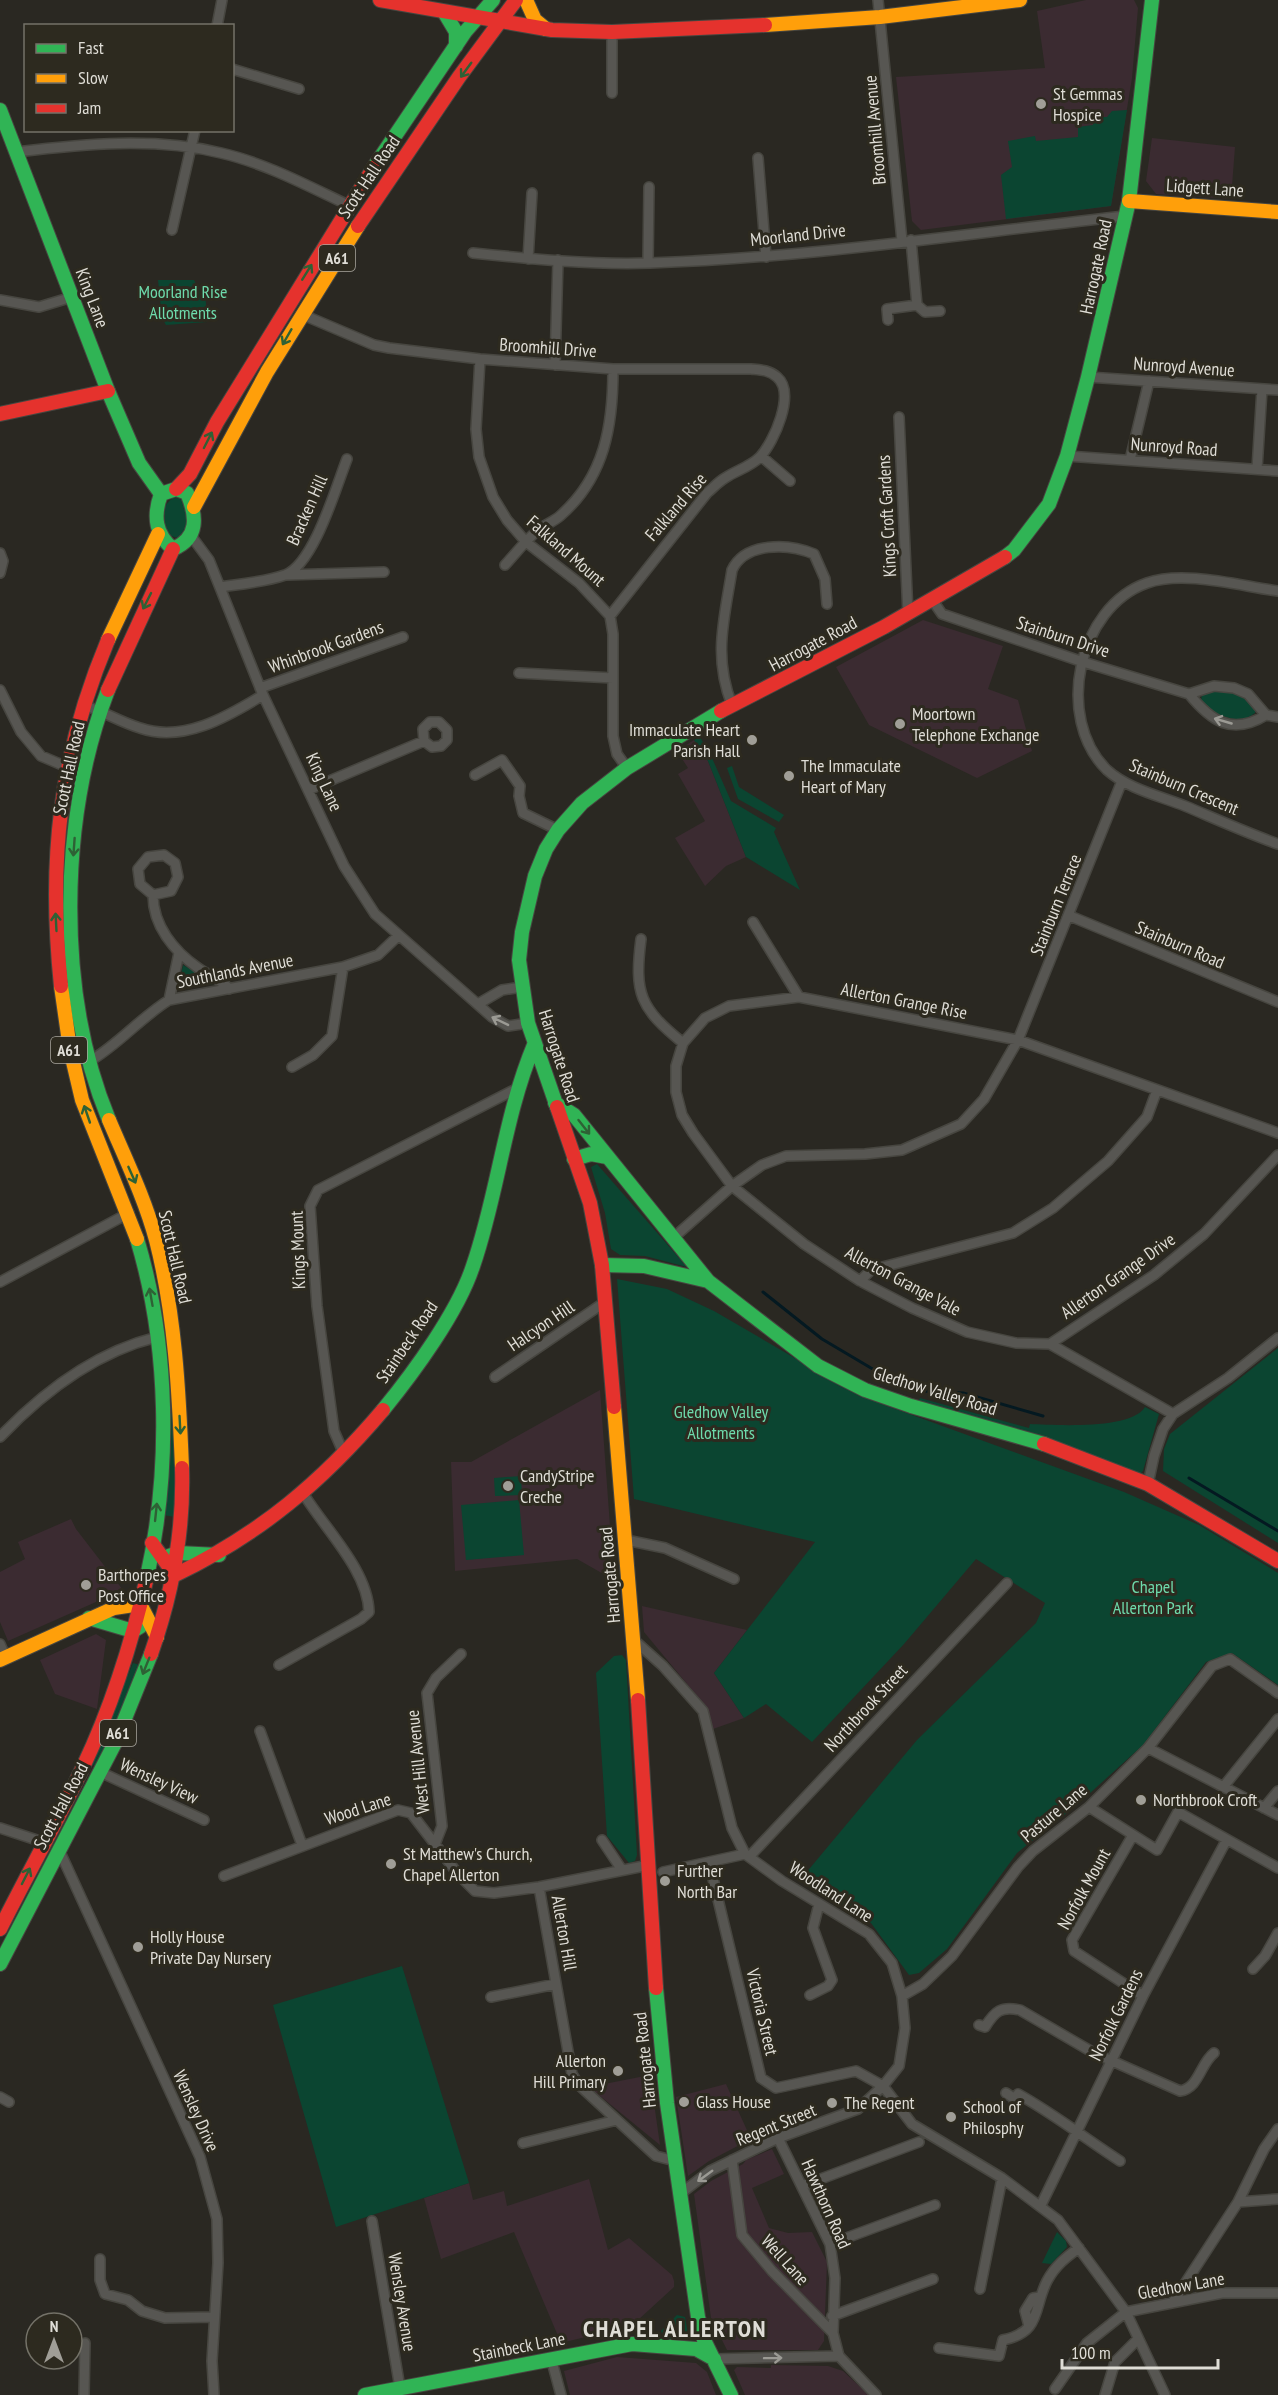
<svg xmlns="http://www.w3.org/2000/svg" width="1278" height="2395" font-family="'PT Sans Narrow',sans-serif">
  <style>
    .commercial { fill: #3b2b31 }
    .green { fill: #0b4531 }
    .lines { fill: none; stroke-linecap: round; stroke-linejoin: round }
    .stream { stroke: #041921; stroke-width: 3 }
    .street-casing { stroke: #474640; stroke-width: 12 }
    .fast-casing { stroke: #474640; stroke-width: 16 }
    .slow-casing { stroke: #474640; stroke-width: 16 }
    .jam-casing { stroke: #474640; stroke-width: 16 }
    .street { stroke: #575652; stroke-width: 9 }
    .fast { stroke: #30b455; stroke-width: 14 }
    .slow { stroke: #ff9f0a; stroke-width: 14 }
    .jam { stroke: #e5322d; stroke-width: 14 }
    .oneway { stroke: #2e6135 }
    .oneway2 { stroke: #9b9a94 }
    .poi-dot { fill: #a09e97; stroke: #2d2a1f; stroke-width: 2 }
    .labels { text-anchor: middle; stroke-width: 6; stroke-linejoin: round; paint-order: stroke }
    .shield { fill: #2d2a1f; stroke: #aaa79f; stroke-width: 1.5 }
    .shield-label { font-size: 16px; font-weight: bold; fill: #dfddd6 }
    .poi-label { font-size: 18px; fill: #dfddd6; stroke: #2d2a1f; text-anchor: start }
    .street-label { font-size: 18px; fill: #dfddd6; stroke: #2d2a1f }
    .park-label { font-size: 18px; fill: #6edbac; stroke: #2d2a1f }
    .district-label { font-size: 24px; font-weight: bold; letter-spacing: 1.5px; fill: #dfddd6; stroke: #2d2a1f }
  </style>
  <rect width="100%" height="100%" fill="#2a2822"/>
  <!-- commercial -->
  <path class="commercial" d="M1086 0H1134L1138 8 1132 78 1111 206 921 230 912 221 896 77 1045 68 1037 11Z
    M1152 138 1235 147 1231 199 1156 194 1146 181Z
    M923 620 1003 646 988 689 1018 700 1032 751 977 778 869 725 836 667Z
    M694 740 708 761 746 857 726 866 705 886 675 838 705 821 678 774 688 768 677 751Z
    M600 1390 614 1580 577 1559 455 1571 451 1462H471Z
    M71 1519 76 1529 123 1590 8 1641 0 1622V1572L25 1559 18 1542Z
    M642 1606 747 1630 714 1673 744 1718 713 1729 708 1713 697 1696 644 1632Z
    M96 1634 106 1640 97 1709 55 1694 40 1660Z
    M650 2075 660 2145 589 2087Z
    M726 2084 751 2139 709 2161 688 2176 676 2097Z
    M772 2149 784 2174 752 2188 769 2228 788 2233 812 2232 827 2262 824 2341 818 2350H727L711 2318 694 2194 711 2181 743 2164 746 2160Z
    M589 2179 608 2250 629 2238 672 2275 674 2281V2287L638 2320 622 2328 561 2343 514 2232 441 2259 424 2198 469 2183 473 2200 504 2191 507 2206Z
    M617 2357 696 2363 707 2372 716 2395H570L564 2371Z
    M771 2365 828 2366 843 2371 869 2395H745L734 2370 737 2367 771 2368Z"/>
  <!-- green -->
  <path class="green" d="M1127 110 1111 206 1006 219 1001 175 1012 167 1008 141 1035 136 1036 141 1078 137V127L1093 125V117H1107L1112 111Z
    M158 280H194L198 288H205L207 322 166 325 162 318Z
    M173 497 182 499 190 523 178 538 171 536 165 527 164 507Z
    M1222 690 1244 697 1255 708V713C1238 727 1213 714 1201 701L1202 694Z
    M700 737 712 758 731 801 776 828 774 832 800 890 746 857 708 761 694 740Z
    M732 766 739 787 784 815 779 822 738 799 727 768Z
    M183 965 213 982V984L178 989Z
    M597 1164 687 1267 645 1256 620 1255 611 1249 605 1213 591 1167Z
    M617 1279 667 1289 714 1311 860 1396 1124 1492 1199 1525 1270 1568 1278 1573V1685L1232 1653 1206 1662 1143 1745 1078 1804 1017 1853 947 1949 919 1973 909 1975 871 1923 800 1880 917 1740 1036 1623 1045 1603 976 1559 904 1644 812 1742 766 1704 744 1718 714 1673 815 1542 634 1499Z
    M1278 1348V1543L1163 1471 1164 1449 1170 1434Z
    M920 1398 1029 1428 1030 1424C1055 1425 1131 1430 1145 1407L1159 1414 1143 1471 1140 1474 918 1402Z
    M167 1413H173L175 1517 163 1515Z
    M521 1476 522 1495 495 1496 494 1478Z
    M519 1500 524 1555 466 1560 461 1505Z
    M622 1655 626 1660 637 1855 635 1861 629 1863 607 1836 596 1673 614 1656Z
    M133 1663 140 1665 97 1767 91 1764Z
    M402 1966 469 2183 336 2227 273 2005Z
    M1057 2232 1066 2241 1067 2247 1051 2264 1042 2263Z
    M677 2315 685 2317 688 2334 682 2339H665L661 2331Z"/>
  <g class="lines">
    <!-- stream -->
    <path class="stream" d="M763 1292 822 1339 871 1368 923 1391 963 1393 1043 1416
      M1189 1478 1278 1531"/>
    <defs>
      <path id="street" d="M878 0 902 241
        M217 26 222 0
        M612 32V93
        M232 69 299 89
        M16 152C84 144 154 137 221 153 265 163 308 186 348 205
        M758 158 766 257
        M172 230 195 130
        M473 253C532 259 592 265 650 263 809 258 968 233 1126 216
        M528 259 532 193
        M648 263 649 187
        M0 300 39 307 72 297
        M917 305 925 312 940 311
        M301 314 374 345 389 348 480 359 613 369H751C761 370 769 370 777 377 796 393 774 442 760 457 750 467 737 470 725 478 718 482 713 488 707 493L610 616
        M888 320 887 309 917 305 911 240
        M480 359 476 429 479 457 493 497 507 520 526 542 579 583 610 616 613 634V736L617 754 627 768
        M555 365 558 260
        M1088 377 1278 390
        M899 417 908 614
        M761 456 790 481
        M1067 456 1278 471
        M1130 460 1149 381
        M1257 469 1262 389
        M192 537 209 560 263 695 344 866 375 914 492 1017 508 1026 528 1023
        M0 553 3 561 0 573
        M505 565C516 553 525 541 537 531 544 525 553 522 560 516 605 477 613 425 613 369
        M286 575 384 572
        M220 587C241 584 265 582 285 575 314 564 336 487 347 459
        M1278 591C1240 586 1184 570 1147 583 1078 607 1054 718 1107 770 1128 789 1160 796 1185 806 1216 819 1247 833 1278 844
        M933 601 942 614 1083 662 1189 694 1214 686 1234 688 1248 694 1266 715
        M519 673 613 678
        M260 688 403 637
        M0 690 21 732 41 756 67 767
        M1189 694C1211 721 1232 736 1266 715L1278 717
        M83 705C103 711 120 722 140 728 183 743 227 717 263 695
        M732 705C713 657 724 620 732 570 745 542 788 543 814 554L825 579 827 604
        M475 775 502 760 520 786 519 796 523 813 558 830
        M308 790 424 741 432 747 441 746 447 740V730L439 722H430L423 729 424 741
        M153 895 140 884 138 869 148 857 164 855 175 863 178 877 171 891 153 895C153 926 174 951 198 968 209 976 221 979 229 989
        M1070 916 1278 1002
        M753 922 799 997
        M641 939C634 994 640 1008 683 1043
        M169 1000 179 953
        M478 1004 502 990 522 987
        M90 1061C119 1044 140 1018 169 1000L343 967 378 955 398 936
        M292 1067 313 1055 332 1036 343 967
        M672 1239 732 1186 762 1165 786 1156 865 1154 902 1150 961 1124 984 1099 1018 1040 1122 781
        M860 1281 871 1270 1013 1233 1053 1208 1108 1161 1147 1117 1157 1090
        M0 1282 129 1213
        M1050 1344 1154 1275 1204 1234 1278 1155
        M495 1377 605 1302
        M1173 1414 1050 1344 1016 1343 967 1332 912 1308 860 1281 804 1244 732 1186 693 1133 682 1115 676 1092V1066L683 1043 705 1018 729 1006 799 997 1018 1040 1278 1133
        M0 1437C43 1392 96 1352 157 1337
        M344 1454 334 1431 317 1306 310 1206 318 1190 514 1090
        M1148 1484 1154 1456 1163 1429 1173 1414 1228 1378 1278 1338
        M626 1540 665 1548 734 1579
        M634 1640 663 1666 703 1711 732 1828 745 1854 782 1881 869 1934 892 1963 902 1996 905 2028 899 2066 883 2086 912 2124 1002 2178 1058 2220 1126 2312 1165 2395
        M0 1644 6 1658
        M279 1665 361 1619 369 1612C368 1570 324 1528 303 1493
        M260 1731 302 1845
        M1148 1748 1278 1815
        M100 1772 204 1820
        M1224 1786 1278 1719
        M1089 1807 1157 1850 1178 1812 1278 1868
        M1264 1808 1278 1791
        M0 1828 46 1843
        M1133 1835 1072 1940 1074 1951 1143 1996
        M602 1840 622 1870
        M435 1844 442 1826 427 1693 436 1678 461 1654
        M60 1852 200 2157 217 2219 218 2263 212 2361 214 2395
        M749 1857 1007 1583
        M663 1872 745 1854
        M224 1876 398 1810 411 1813 458 1874 475 1891 494 1893 539 1887 649 1865
        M539 1887 572 2074 579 2085 656 2156 675 2161
        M1253 1969 1265 1956 1278 1933
        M810 1995 828 1986 832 1980 813 1928 819 1904
        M902 1996 923 1984 952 1956 1018 1867 1033 1851 1089 1807 1148 1748 1212 1666 1230 1659 1278 1693
        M491 1997 556 1984
        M979 2025 985 2027C995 2011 1001 2006 1020 2010L1094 2053 1180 2091C1199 2088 1200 2064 1214 2053
        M1006 2093 1015 2099 1014 2101
        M0 2097 9 2102
        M1015 2099 1018 2094C1054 2114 1086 2139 1120 2161
        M1278 2129 1264 2149 1238 2202 1278 2199
        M778 2138 830 2244 835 2278 833 2333 839 2356
        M523 2143 617 2120
        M732 2160 742 2235 772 2271 833 2333
        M802 2186 919 2142
        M680 2194 710 2171 778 2138 858 2109 883 2086 856 2071 776 2088 761 2078 709 1862
        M1041 2205 1143 1996 1226 1841
        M372 2221 400 2388
        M830 2244 935 2205
        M100 2259V2280L105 2294 128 2300 142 2311 165 2318 213 2317
        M980 2289 1002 2178
        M1173 2302 1238 2202
        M832 2316 933 2279
        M1029 2326 1025 2311 1033 2298 1040 2297
        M939 2348 999 2356 1003 2340C1042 2332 1033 2308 1047 2281 1055 2266 1066 2257 1079 2248
        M551 2358 561 2395
        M714 2359 839 2356 876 2395
        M1055 2389 1087 2343 1126 2312 1222 2293H1278
        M84 2395 85 2343
        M1105 2395 1115 2362 1138 2339"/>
      <path id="fast" d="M444 12 456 32V46
        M0 110 108 391 139 463 161 494
        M374 167 465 32 493 0
        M176 489 187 493C197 516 199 538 173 549 155 534 153 516 161 494Z
        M1005 557 1014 550 1049 504 1067 456 1088 377 1129 201 1152 0
        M108 690C59 819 56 992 109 1120
        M555 1103 574 1115 708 1281 818 1366 865 1390 911 1406 1044 1444
        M557 1107 528 1023 519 960 522 932 535 876 546 849 558 830 582 803 627 768 721 711
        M574 1159 591 1154 607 1157
        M137 1239C169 1345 171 1469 147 1577
        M602 1265 644 1266 708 1281
        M383 1410C414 1372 458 1312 473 1266 498 1194 504 1117 534 1045
        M169 1556 178 1553 219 1555
        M89 1618 133 1631 141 1626
        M0 1964 115 1743 151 1654
        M656 1988 667 2103 698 2317 704 2340 731 2395
        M365 2395 632 2344 696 2349 714 2359"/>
      <path id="slow" d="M526 0 535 20 546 29
        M765 25 880 17 1020 0
        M1129 201 1278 212
        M194 507 267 372 358 226
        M108 640 158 534
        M61 986 70 1049 82 1100 137 1239
        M109 1120C126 1160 145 1199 156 1240 175 1314 179 1392 182 1468
        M614 1407 638 1700
        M0 1660 114 1608 140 1604 157 1637"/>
      <path id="jam" d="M380 0 552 30 612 32 765 25
        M358 226 459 77 516 0
        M0 414 108 391
        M176 489 190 474 217 422 374 167
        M108 690 173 549
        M721 711 884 627 1005 557
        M61 986C48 860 59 757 108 640
        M557 1107 590 1203 602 1265 614 1407
        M1044 1444 1148 1484 1278 1561
        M152 1543 175 1575C260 1534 322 1482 383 1410
        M151 1654C172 1594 184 1531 182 1468
        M638 1700 656 1988
        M0 1929C27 1875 57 1822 83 1767 112 1706 132 1642 147 1577"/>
    </defs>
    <!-- street casing -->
    <use href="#street" class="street-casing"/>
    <!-- fast casing -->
    <use href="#fast" class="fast-casing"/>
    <!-- slow casing -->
    <use href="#slow" class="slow-casing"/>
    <!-- jam casing -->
    <use href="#jam" class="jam-casing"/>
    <!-- street -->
    <use href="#street" class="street"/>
    <!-- fast -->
    <use href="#fast" class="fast"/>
    <!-- slow -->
    <use href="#slow" class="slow"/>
    <!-- jam -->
    <use href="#jam" class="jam"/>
  </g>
  <!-- one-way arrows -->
  <defs><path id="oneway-shaft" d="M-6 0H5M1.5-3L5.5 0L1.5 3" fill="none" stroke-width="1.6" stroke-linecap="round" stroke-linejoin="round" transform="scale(1.5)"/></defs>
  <g class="oneway">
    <use href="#oneway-shaft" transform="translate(466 70) rotate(126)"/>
    <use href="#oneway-shaft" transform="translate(307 272) rotate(-58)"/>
    <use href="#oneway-shaft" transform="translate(287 337) rotate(120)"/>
    <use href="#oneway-shaft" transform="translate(208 440) rotate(-63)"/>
    <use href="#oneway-shaft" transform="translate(147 601) rotate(117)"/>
    <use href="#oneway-shaft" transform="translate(74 847) rotate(94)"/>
    <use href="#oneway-shaft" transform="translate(56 922) rotate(-93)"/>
    <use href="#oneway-shaft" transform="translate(87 1114) rotate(-109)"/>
    <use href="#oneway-shaft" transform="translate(584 1127) rotate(52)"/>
    <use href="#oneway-shaft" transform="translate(132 1175) rotate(66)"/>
    <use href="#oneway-shaft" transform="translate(151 1297) rotate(-100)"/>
    <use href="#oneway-shaft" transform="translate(180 1425) rotate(87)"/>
    <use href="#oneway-shaft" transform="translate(156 1512) rotate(-84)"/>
    <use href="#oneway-shaft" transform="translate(146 1666) rotate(112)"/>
    <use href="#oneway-shaft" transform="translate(26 1876) rotate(-63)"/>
  </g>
  <g class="oneway2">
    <use href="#oneway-shaft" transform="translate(1223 721) rotate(-164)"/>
    <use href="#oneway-shaft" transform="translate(500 1021) rotate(-154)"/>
    <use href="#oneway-shaft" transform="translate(705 2176) rotate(144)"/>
    <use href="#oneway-shaft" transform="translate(773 2358) rotate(-1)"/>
  </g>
  <!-- markers -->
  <g class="poi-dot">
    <circle cx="1041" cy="104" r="6"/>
    <circle cx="900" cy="724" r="6"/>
    <circle cx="752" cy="740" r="6"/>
    <circle cx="789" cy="776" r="6"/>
    <circle cx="508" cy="1486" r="6"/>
    <circle cx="86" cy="1585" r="6"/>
    <circle cx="1141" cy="1800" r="6"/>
    <circle cx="391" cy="1864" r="6"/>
    <circle cx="665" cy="1881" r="6"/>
    <circle cx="138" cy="1947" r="6"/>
    <circle cx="618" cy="2071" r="6"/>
    <circle cx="684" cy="2102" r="6"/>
    <circle cx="832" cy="2103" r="6"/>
    <circle cx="951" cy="2117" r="6"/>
  </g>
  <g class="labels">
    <!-- shield labels -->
    <g class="shield">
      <rect x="319" y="245" width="36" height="26" rx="4.5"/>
      <rect x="51" y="1037" width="36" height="26" rx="4.5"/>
      <rect x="100" y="1720" width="36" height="26" rx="4.5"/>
    </g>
    <g class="shield-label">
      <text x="337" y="264">A61</text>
      <text x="69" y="1056">A61</text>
      <text x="118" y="1739">A61</text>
    </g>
    <!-- poi labels -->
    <g class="poi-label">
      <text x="1053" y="100">St Gemmas<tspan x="1053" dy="21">Hospice</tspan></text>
      <text x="912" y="720">Moortown<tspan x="912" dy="21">Telephone Exchange</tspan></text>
      <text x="740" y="736" text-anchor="end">Immaculate Heart<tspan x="740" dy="21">Parish Hall</tspan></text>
      <text x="801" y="772">The Immaculate<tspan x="801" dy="21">Heart of Mary</tspan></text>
      <text x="520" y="1482">CandyStripe<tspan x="520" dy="21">Creche</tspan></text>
      <text x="98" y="1581">Barthorpes<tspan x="98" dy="21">Post Office</tspan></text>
      <text x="1153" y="1806">Northbrook Croft</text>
      <text x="403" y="1860">St Matthew's Church,<tspan x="403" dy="21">Chapel Allerton</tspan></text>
      <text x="677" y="1877">Further<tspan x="677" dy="21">North Bar</tspan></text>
      <text x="150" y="1943">Holly House<tspan x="150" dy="21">Private Day Nursery</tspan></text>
      <text x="606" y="2067" text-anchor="end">Allerton<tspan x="606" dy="21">Hill Primary</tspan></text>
      <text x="696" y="2108">Glass House</text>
      <text x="844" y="2109">The Regent</text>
      <text x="963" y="2113">School of<tspan x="963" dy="21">Philosphy</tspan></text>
    </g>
    <!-- street labels -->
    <g class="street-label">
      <text transform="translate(875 130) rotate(-95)" y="6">Broomhill Avenue</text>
      <text transform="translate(369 177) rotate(-56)" y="6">Scott Hall Road</text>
      <text transform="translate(1205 188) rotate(4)" y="6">Lidgett Lane</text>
      <text transform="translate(798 235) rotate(-6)" y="6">Moorland Drive</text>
      <text transform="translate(1096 267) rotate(-78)" y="6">Harrogate Road</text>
      <text transform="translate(92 298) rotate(69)" y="6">King Lane</text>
      <text transform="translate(548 348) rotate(4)" y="6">Broomhill Drive</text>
      <text transform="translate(1184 367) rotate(4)" y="6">Nunroyd Avenue</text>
      <text transform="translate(1174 447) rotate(4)" y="6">Nunroyd Road</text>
      <text transform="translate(676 507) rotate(-49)" y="6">Falkland Rise</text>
      <text transform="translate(307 510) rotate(-66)" y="6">Bracken Hill</text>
      <text transform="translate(887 516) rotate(-93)" y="6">Kings Croft Gardens</text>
      <text transform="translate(566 551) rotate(41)" y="6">Falkland Mount</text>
      <text transform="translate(1063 637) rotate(18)" y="6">Stainburn Drive</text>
      <text transform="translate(813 644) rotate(-28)" y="6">Harrogate Road</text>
      <text transform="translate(326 647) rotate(-20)" y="6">Whinbrook Gardens</text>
      <text transform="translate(69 768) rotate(-78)" y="6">Scott Hall Road</text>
      <text transform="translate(324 782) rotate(65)" y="6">King Lane</text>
      <text transform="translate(1184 787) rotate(23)" y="6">Stainburn Crescent</text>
      <text transform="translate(1056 905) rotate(-68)" y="6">Stainburn Terrace</text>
      <text transform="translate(1180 945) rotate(23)" y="6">Stainburn Road</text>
      <text transform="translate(235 971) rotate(-11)" y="6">Southlands Avenue</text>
      <text transform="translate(904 1001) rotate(11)" y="6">Allerton Grange Rise</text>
      <text transform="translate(559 1056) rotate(72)" y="6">Harrogate Road</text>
      <text transform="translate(298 1250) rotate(-92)" y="6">Kings Mount</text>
      <text transform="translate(175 1257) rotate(77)" y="6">Scott Hall Road</text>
      <text transform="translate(1118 1276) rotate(-35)" y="6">Allerton Grange Drive</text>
      <text transform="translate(903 1281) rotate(28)" y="6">Allerton Grange Vale</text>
      <text transform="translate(541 1326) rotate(-34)" y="6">Halcyon Hill</text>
      <text transform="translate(407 1342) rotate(-56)" y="6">Stainbeck Road</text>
      <text transform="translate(935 1391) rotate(17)" y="6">Gledhow Valley Road</text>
      <text transform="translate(610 1575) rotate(-95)" y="6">Harrogate Road</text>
      <text transform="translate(866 1708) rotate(-47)" y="6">Northbrook Street</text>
      <text transform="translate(418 1762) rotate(-96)" y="6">West Hill Avenue</text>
      <text transform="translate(159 1781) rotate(25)" y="6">Wensley View</text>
      <text transform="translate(61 1806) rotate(-62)" y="6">Scott Hall Road</text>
      <text transform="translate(358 1809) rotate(-18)" y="6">Wood Lane</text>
      <text transform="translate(1054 1813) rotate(-40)" y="6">Pasture Lane</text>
      <text transform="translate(1084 1889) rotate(-61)" y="6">Norfolk Mount</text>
      <text transform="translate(831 1892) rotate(33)" y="6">Woodland Lane</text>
      <text transform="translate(564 1933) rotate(80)" y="6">Allerton Hill</text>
      <text transform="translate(762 2012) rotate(77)" y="6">Victoria Street</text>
      <text transform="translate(1116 2015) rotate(-64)" y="6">Norfolk Gardens</text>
      <text transform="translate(645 2060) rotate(-96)" y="6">Harrogate Road</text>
      <text transform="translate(196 2111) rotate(66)" y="6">Wensley Drive</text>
      <text transform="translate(776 2125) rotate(-22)" y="6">Regent Street</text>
      <text transform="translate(826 2204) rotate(66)" y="6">Hawthorn Road</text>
      <text transform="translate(785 2260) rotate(48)" y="6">Well Lane</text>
      <text transform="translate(1181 2286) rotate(-10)" y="6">Gledhow Lane</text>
      <text transform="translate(402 2302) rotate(81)" y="6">Wensley Avenue</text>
      <text transform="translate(519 2347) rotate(-11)" y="6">Stainbeck Lane</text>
    </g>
    <!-- park labels -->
    <g class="park-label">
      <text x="183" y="298">Moorland Rise<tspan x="183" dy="21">Allotments</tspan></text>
      <text x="721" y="1418">Gledhow Valley<tspan x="721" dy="21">Allotments</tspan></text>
      <text x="1153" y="1593">Chapel<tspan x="1153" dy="21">Allerton Park</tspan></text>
    </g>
    <!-- district labels -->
    <g class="district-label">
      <text x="675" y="2337">CHAPEL ALLERTON</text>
    </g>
  </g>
  <!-- legend -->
  <rect x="24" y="24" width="210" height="108" fill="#2d2a1f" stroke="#747268" stroke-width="1.5"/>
  <rect x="36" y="44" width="30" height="9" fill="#30b455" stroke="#747268" stroke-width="1.5"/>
  <text x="78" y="54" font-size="18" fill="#dfddd6">Fast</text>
  <rect x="36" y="74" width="30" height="9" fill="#ff9f0a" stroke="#747268" stroke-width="1.5"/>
  <text x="78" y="84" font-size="18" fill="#dfddd6">Slow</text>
  <rect x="36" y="104" width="30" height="9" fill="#e5322d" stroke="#747268" stroke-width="1.5"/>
  <text x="78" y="114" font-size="18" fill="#dfddd6">Jam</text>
  <!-- north arrow -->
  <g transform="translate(54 2341)"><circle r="28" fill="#2d2a1f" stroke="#747268" stroke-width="1.5"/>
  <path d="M0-4.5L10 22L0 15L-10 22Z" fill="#a09e97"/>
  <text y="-9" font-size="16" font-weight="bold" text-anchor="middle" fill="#dfddd6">N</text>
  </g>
  <!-- scale -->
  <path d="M1062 2359v9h156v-9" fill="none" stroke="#dfddd6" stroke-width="3"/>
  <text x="1071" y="2359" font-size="18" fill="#dfddd6" stroke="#2d2a1f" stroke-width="4.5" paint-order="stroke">100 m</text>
</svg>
